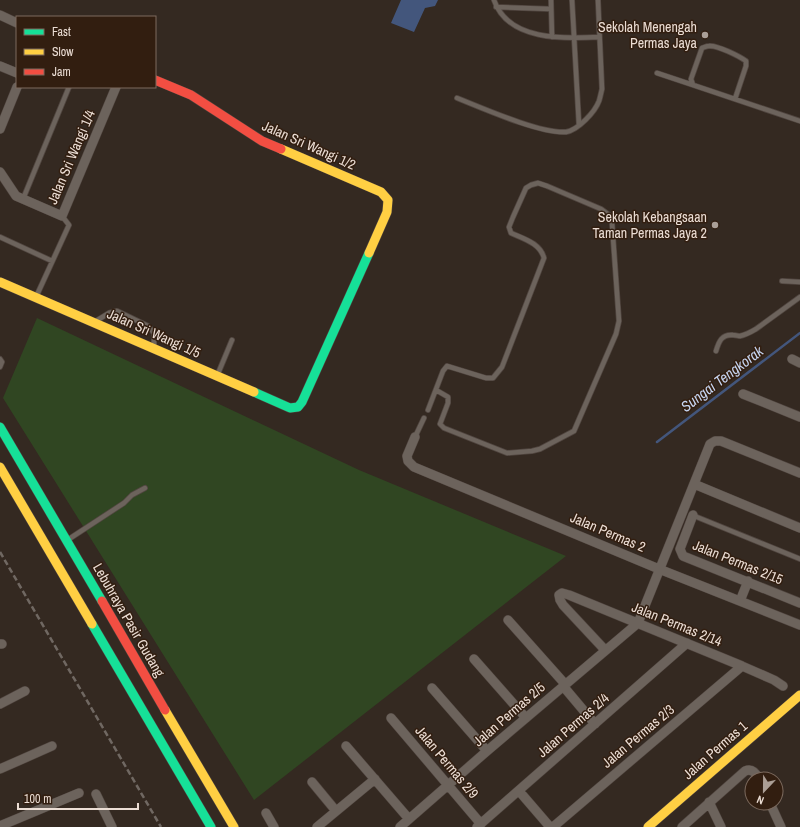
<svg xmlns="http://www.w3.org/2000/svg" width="800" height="827" font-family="'Archivo Narrow',sans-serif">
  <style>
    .green { fill: #304622 }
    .water { fill: #43567c }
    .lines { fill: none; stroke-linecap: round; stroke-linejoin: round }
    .stream { stroke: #43567c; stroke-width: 2.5 }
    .lane-casing { stroke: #514640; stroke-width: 6 }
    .street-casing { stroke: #514640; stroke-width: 10 }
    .fast-casing { stroke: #514640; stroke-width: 10 }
    .slow-casing { stroke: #514640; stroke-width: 10 }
    .jam-casing { stroke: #514640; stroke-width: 10 }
    .lane { stroke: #6c635c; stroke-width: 4.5 }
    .street { stroke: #6c635c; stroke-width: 9 }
    .fast { stroke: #16e098; stroke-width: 9 }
    .slow { stroke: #ffcf43; stroke-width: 9 }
    .jam { stroke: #f24e42; stroke-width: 9 }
    .rail { stroke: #706862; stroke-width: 2.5; stroke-dasharray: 6 3; stroke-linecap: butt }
    .poi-dot { fill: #ab9e95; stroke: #321e10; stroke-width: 1.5 }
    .labels { text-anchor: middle; stroke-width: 3; stroke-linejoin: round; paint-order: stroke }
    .poi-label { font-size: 14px; fill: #ebddd4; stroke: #321e10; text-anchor: end }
    .street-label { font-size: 14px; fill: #ebddd4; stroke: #321e10 }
    .water-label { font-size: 15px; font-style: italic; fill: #c7d6f2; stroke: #321e10 }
  </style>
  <rect width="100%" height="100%" fill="#342921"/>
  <!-- green -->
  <path class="green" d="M37 318 359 470 566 556 254 800 3 398Z"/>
  <!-- water -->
  <path class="water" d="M401 0H438L435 6 425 8 414 32 391 23Z"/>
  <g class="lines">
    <!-- stream -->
    <path class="stream" d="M657 442 800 333"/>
    <defs>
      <path id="lane" d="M494 0C508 41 564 39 599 37
        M551 0 552 37
        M572 0 579 125
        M496 7 551 9
        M657 73 693 85
        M457 98C482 108 541 134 566 132 578 130 595 112 599 101 600 98 601 93 602 89L598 0
        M735 99 746 66V61C739 56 717 45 709 46 707 46 705 47 702 48L691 79 693 85 800 121
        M23 199 69 87
        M0 237 52 261
        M782 281 800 282
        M36 297 69 225 62 216
        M96 321 109 313 117 311 148 326 154 333V348
        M716 351C719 341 722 334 733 335 736 335 738 336 740 336 745 335 751 332 756 329L800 297
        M0 359 2 362 0 367
        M217 376 232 340
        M428 410 443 371 447 366 486 378H493L502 367 544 258C540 243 524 239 511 233L509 227 513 217 526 188 531 185 538 183 547 186 601 209 609 215 612 223 619 321 616 334 574 431 540 449 532 451 507 453 444 428 440 424 448 403V397L436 390
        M415 437 424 418
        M692 515 800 559
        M69 539 124 503 132 495 145 488"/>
      <path id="street" d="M0 15 17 23
        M0 66 17 73
        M0 129 17 87
        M0 172 16 196 62 216 116 87
        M792 359 800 363
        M743 394 800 417
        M415 437 407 456 408 461 414 467 659 569 800 625
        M694 484 800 528
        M693 515 680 549 683 556 800 603
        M740 601 748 581
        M508 620 565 684
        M0 644H2
        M605 650 563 605 560 600 559 595 562 593 569 595 742 666 774 680 783 686
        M474 659 526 718
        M563 686 595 724
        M432 688 487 751
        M0 704 25 691
        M391 718 481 824
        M346 746 409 819
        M0 769 52 746
        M312 782 336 811
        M519 791 550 827
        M96 794 112 827
        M709 802 721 827
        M770 803 781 827
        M266 813 274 827
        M0 826 79 793
        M317 827 375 779
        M400 827 487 751 638 623 710 444 715 441H721L800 473
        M477 827 687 643
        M553 827 742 666
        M682 827 745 771C752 768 756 773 759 779"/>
      <path id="fast" d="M254 392 290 408 298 407 302 402 369 253
        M0 427 102 601
        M92 624 211 827"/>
      <path id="slow" d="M281 149 381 192 388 200 387 212 369 253
        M0 282 254 392
        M0 467 92 624
        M165 710 234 827
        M648 827 800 695"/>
      <path id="jam" d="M155 80 191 95 262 141 281 149
        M102 601 165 710"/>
    </defs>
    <!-- lane casing -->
    <use href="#lane" class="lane-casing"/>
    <!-- street casing -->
    <use href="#street" class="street-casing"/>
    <!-- fast casing -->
    <use href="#fast" class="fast-casing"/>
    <!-- slow casing -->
    <use href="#slow" class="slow-casing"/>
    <!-- jam casing -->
    <use href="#jam" class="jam-casing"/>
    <!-- lane -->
    <use href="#lane" class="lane"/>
    <!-- street -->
    <use href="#street" class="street"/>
    <!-- fast -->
    <use href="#fast" class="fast"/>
    <!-- slow -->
    <use href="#slow" class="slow"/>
    <!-- jam -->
    <use href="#jam" class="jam"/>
    <!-- rail -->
    <path class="rail" d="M0 552 161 827"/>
  </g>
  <!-- markers -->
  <g class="poi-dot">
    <circle cx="705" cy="35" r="4"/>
    <circle cx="715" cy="225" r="4"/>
  </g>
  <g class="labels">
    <!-- poi labels -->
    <g class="poi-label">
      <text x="697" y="32">Sekolah Menengah<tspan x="697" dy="16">Permas Jaya</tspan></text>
      <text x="707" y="222">Sekolah Kebangsaan<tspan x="707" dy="16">Taman Permas Jaya 2</tspan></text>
    </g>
    <!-- street labels -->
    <g class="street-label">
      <text transform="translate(309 145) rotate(24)" y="5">Jalan Sri Wangi 1/2</text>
      <text transform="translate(71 157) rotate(-67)" y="5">Jalan Sri Wangi 1/4</text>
      <text transform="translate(154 333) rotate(24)" y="5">Jalan Sri Wangi 1/5</text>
      <text transform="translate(608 532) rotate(23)" y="5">Jalan Permas 2</text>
      <text transform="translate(738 562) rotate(22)" y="5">Jalan Permas 2/15</text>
      <text transform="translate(129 620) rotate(60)" y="5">Lebuhraya Pasir Gudang</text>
      <text transform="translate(677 624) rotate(22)" y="5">Jalan Permas 2/14</text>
      <text transform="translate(509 714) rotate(-41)" y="5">Jalan Permas 2/5</text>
      <text transform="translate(573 725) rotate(-41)" y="5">Jalan Permas 2/4</text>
      <text transform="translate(638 736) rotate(-40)" y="5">Jalan Permas 2/3</text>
      <text transform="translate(715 750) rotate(-41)" y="5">Jalan Permas 1</text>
      <text transform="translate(447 762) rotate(50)" y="5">Jalan Permas 2/9</text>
    </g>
    <!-- water labels -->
    <g class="water-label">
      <text transform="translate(722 379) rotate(-37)" y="5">Sungai Tengkorak</text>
    </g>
  </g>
  <!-- legend -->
  <rect x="16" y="16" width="140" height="72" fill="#321e10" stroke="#7c6a5e"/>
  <rect x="24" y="29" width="20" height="6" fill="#16e098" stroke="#7c6a5e"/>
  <text x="52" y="36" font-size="12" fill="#ebddd4">Fast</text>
  <rect x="24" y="49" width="20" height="6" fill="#ffcf43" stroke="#7c6a5e"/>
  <text x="52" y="56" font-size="12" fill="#ebddd4">Slow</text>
  <rect x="24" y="69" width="20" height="6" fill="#f24e42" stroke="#7c6a5e"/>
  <text x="52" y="76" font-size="12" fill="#ebddd4">Jam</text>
  <!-- north arrow -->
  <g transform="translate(764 791) rotate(202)"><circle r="19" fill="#321e10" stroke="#7c6a5e"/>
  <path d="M0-3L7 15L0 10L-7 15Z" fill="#ab9e95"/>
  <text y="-6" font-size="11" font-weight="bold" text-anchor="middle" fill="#ebddd4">N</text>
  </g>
  <!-- scale -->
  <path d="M18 803v6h120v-6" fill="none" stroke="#ebddd4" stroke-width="2"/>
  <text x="24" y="803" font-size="12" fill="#ebddd4" stroke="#321e10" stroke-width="3" paint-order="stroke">100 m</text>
</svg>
